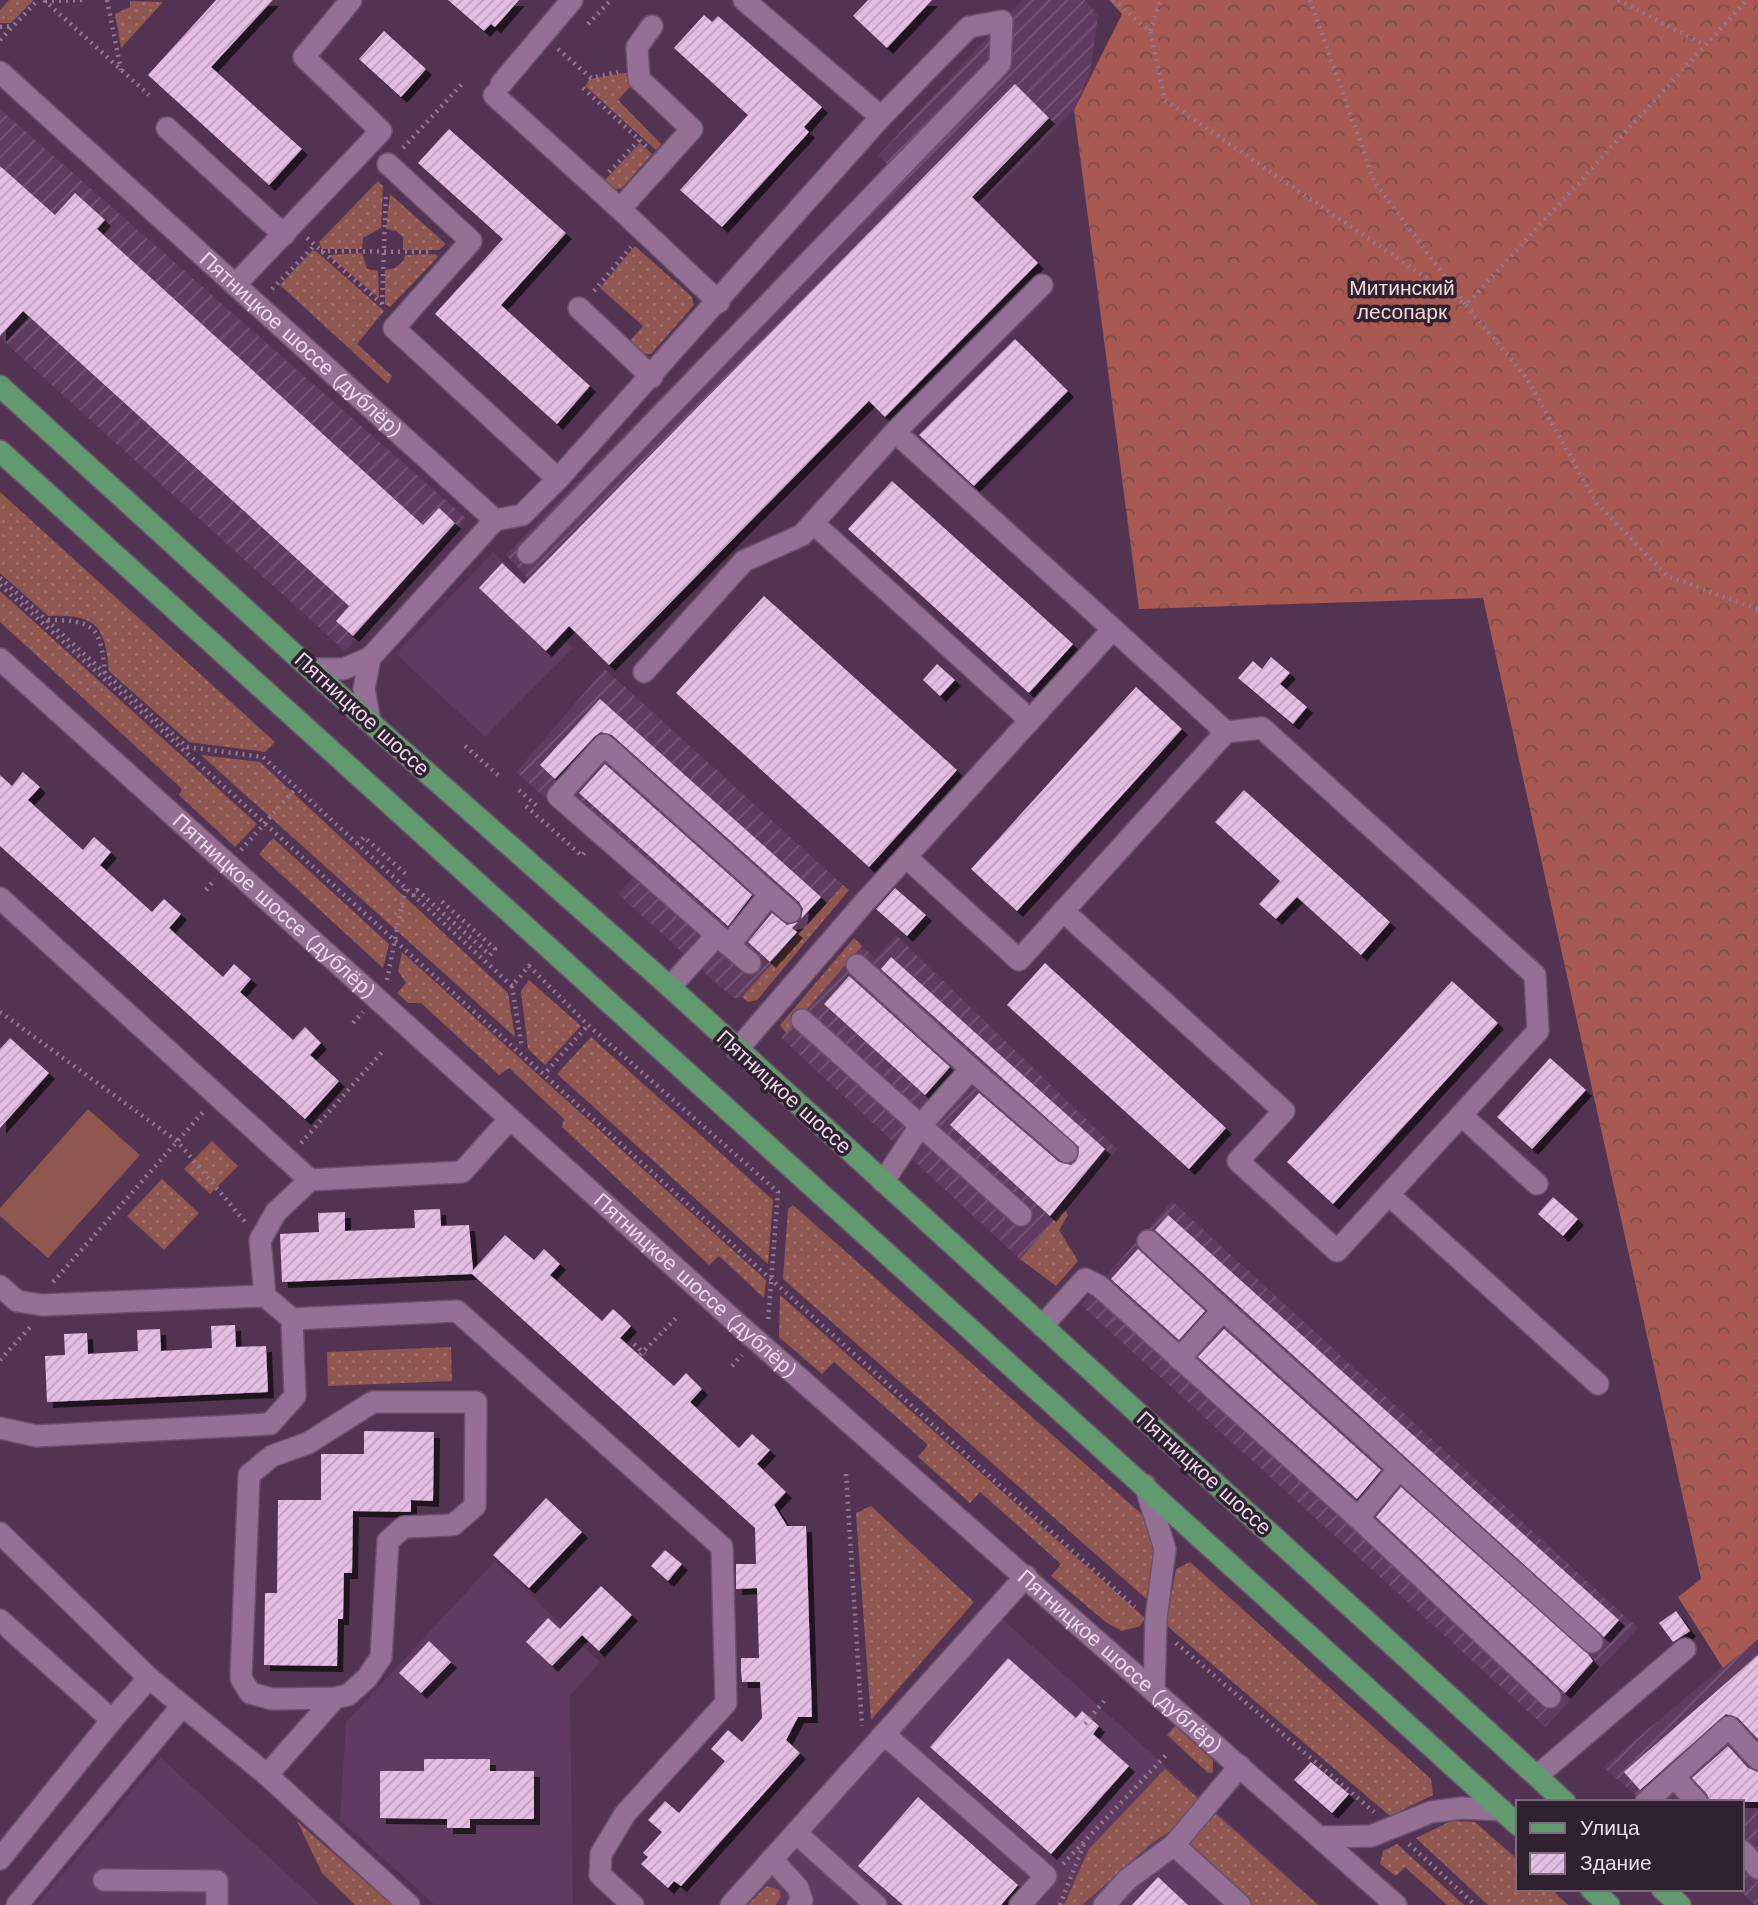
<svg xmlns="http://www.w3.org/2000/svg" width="1758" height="1905" font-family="'Work Sans',sans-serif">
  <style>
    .built { fill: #5f3b5f }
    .industrial { fill: url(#industrial-furrows) }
    .grass { fill: url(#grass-dots) }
    .forest { fill: url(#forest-crowns) }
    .garden { fill: #905751 }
    .building { fill: url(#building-hatch); filter: url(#shadow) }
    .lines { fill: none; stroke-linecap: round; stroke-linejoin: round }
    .minor-casing { stroke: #6a506a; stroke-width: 24 }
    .major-casing { stroke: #6a506a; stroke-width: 24 }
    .path { stroke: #937993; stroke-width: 4.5; stroke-dasharray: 2 5; stroke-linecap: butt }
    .minor { stroke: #947194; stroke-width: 21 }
    .major { stroke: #609a6e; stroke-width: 21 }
    .labels { text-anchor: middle; stroke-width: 7; stroke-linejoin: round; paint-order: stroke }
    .park-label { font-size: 21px; fill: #f3dbd8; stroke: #2f212f }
    .street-label { font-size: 21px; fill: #eedbee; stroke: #2f212f }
  </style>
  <defs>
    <pattern id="industrial-furrows" width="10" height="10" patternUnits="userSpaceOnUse" patternTransform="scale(1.75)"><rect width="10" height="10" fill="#5f3b5f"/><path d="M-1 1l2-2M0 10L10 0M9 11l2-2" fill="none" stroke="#765776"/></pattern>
    <pattern id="grass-dots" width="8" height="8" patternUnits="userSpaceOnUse" patternTransform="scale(1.75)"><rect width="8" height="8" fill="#905751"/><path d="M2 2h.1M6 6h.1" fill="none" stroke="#a06f6a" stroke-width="1.8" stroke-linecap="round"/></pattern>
    <pattern id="forest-crowns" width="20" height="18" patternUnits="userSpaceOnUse" patternTransform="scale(1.75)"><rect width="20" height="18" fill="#a85951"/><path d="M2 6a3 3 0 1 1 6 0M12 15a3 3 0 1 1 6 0" fill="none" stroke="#7c4f4c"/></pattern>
    <pattern id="building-hatch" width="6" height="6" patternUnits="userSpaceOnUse" patternTransform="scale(1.75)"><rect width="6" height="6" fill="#e4bee3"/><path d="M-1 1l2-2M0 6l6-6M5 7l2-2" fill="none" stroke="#bd9fbc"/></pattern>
    <filter id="shadow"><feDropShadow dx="6" dy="6" stdDeviation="0" flood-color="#0009"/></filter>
  </defs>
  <rect width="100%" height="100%" fill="#523352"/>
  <!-- built -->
  <path class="built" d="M493 552 571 627 562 637 573 648 485 737 396 654Z
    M495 1561 600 1662 570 1696 573 1905H435L340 1820 346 1722Z
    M989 1607 1320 1905H776L779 1902 761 1889 747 1905H724Z
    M160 1757 321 1905H37Z"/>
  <!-- industrial -->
  <path class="industrial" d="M1022 0H1085L1098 15 1090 72 1074 110 570 624 506 555 888 165 878 156Z
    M0 109 466 518 345 651 0 338Z
    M605 669 843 885 742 997 733 998 618 894 634 876 516 772Z
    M896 935 1117 1149 1020 1259 781 1038 862 946 875 958Z
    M1172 1201 1638 1628 1545 1727 1081 1305Z
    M1757 1638 1758 1905H1755L1738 1889H1742V1802H1644L1603 1767Z"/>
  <!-- grass -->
  <path class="grass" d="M9 0H34L11 23H0V10Z
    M130 1 163 2 121 48 115 14 130 7Z
    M630 72V87L618 100 661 144 656 150 585 86 590 79Z
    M640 143 652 154 622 188 614 190 604 181Z
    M378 181 383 186 381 228 363 238 362 249H322L319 242Z
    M390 194 446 244 439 250H403V237L396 231 386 229Z
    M635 246 692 297 694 305 651 354 637 353 630 341 643 326 600 288Z
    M312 251H316L384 311 357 344 392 376 388 384 280 285Z
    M362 253 367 269 378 271 379 298 328 255Z
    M435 254 438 257 390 307 385 304V270L395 268 404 260 405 255Z
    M0 492 275 742 265 752 189 742 109 671C105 625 96 614 48 616L0 573Z
    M0 591 257 824 235 847 179 795 182 789 0 622Z
    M201 755 260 762 508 993 515 1037Z
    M273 838 389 944 383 968 259 854Z
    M843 885 849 890 757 1000 748 1002 742 997Z
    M854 938 862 946 786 1033 780 1025Z
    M402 952 766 1280 764 1298 719 1256 709 1265 562 1127 564 1119 509 1068 499 1075 421 1003H408L397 993 406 983 398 971Z
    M529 980 581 1026 545 1065 528 1049 521 991Z
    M591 1037 773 1200 768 1264 557 1074Z
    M212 1141 238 1166 210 1194 184 1169Z
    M162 1179 199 1213 164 1250 127 1216Z
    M793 1205 1155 1526 1159 1548 1151 1603 783 1279 788 1209Z
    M1064 1209 1068 1215 1059 1230 1078 1261 1056 1286 1020 1259Z
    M780 1295 1145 1618 1140 1626 1122 1631 1107 1623 1051 1576 1061 1564 980 1492 970 1503 918 1457 928 1445 834 1362 822 1374 779 1337Z
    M451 1347 452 1381 328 1386 327 1352Z
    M871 1506 974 1602 871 1720 856 1513Z
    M1190 1562 1431 1779 1433 1795 1390 1816 1166 1625 1176 1569Z
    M1175 1726 1213 1760V1773H1208L1167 1735Z
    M1165 1769 1200 1800 1181 1824 1152 1843 1082 1905H1064L1089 1849Z
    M1216 1814 1318 1905H1252L1187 1845Z
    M297 1821 392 1905H355L322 1873Z
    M1451 1821 1475 1822 1518 1860V1889H1551L1568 1905H1488L1416 1838Z
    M1397 1844 1464 1905H1447L1405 1867 1396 1876 1380 1864 1383 1851Z
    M767 1886 779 1890 781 1896 776 1905H747Z"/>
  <!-- forest -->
  <path class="forest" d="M1109 0H1758V1639L1723 1668 1678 1597 1701 1579 1483 598 1139 609 1074 110 1122 14Z"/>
  <!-- garden -->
  <path class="garden" d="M88 1109 140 1155 48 1258 0 1216V1208Z"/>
  <!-- building -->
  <path class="building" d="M216 0H273L211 67 302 149 269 185 148 75Z
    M448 0H519L495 27 491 24 484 31Z
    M868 0H932L887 48 853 16Z
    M704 15 712 22 718 16 822 107 804 127 809 132 722 227 680 190 748 115 674 48Z
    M384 31 426 69 401 97 359 59Z
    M1015 84 1049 118 972 197 1038 263 885 417 869 401 609 665 569 626 546 651 479 588 502 563 524 584Z
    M449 129 566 233 501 305 590 386 557 424 435 314 503 239 418 163Z
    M0 166 55 215 75 193 105 220 97 229 423 525 439 508 455 523 353 636 336 621 349 606 23 311 0 336Z
    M1015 339 1068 391 974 486 919 435Z
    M892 481 1073 644 1029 693 848 529Z
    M764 596 957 770 869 867 676 693Z
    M1271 657 1290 673 1280 684 1307 707 1293 724 1238 678 1253 661 1262 669Z
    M937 664 955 680 940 696 923 680Z
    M1136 687 1182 729 1017 911 971 869Z
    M600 699 821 897 801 919 803 909 799 902 612 735 601 732 595 736 555 779 540 765Z
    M605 764 752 895 728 926 579 793Z
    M23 772 40 787 28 800 83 850 94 837 111 852 100 865 152 912 164 899 173 907 181 914 169 928 223 977 234 964 251 979 240 992 293 1040 305 1027 321 1043 310 1055 339 1081 305 1119 0 846V775L12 786Z
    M1244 790 1390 922 1361 955 1297 897 1276 919 1259 904 1280 881 1215 822Z
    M895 888 926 915 907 936 876 909Z
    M772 913 787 925 798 922 792 928 797 932 770 962 748 942Z
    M891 957 1105 1149 1050 1216 950 1125 979 1093 1059 1162 1071 1165 1076 1161 1079 1147 881 969Z
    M1045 963 1226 1128 1189 1169 1007 1005Z
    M849 976 950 1067 925 1095 824 1004Z
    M1452 981 1498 1023 1333 1204 1287 1162Z
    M10 1038 49 1073 0 1128V1049Z
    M1550 1058 1586 1090 1532 1149 1497 1117Z
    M1553 1197 1578 1219 1563 1236 1538 1214Z
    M440 1209 441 1226 469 1225 473 1270 505 1235 534 1260 544 1249 560 1264 550 1275 602 1321 613 1309 622 1317 631 1326 620 1338 674 1386 686 1373 702 1389 690 1402 739 1448 752 1434 770 1450 757 1464 786 1492 774 1505 787 1526H806L812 1717H798L786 1740 800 1753 681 1886 674 1881 668 1888 641 1864 648 1857 643 1853 662 1832 648 1820 665 1801 679 1813 725 1761 711 1749 728 1730 742 1742 762 1718 760 1682H742L741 1671V1658H759L757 1588 736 1589V1564H756L755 1528 472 1274 282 1282 280 1234 319 1232 318 1213 345 1212V1231L415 1228 414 1210Z
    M1168 1215 1619 1620 1604 1637 1155 1230Z
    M1138 1249 1205 1311 1179 1340 1111 1279Z
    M235 1325 236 1347 266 1346 268 1392 47 1402 45 1356 65 1355 64 1334 87 1333 88 1354 138 1351 137 1330 160 1329 161 1351 212 1348 211 1326Z
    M1224 1329 1381 1470 1357 1499 1198 1357Z
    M364 1431 434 1432 433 1501 411 1500V1512L353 1511 352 1573H344L343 1619H338L337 1666 264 1665 265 1593H277L278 1500H321V1454H364Z
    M1401 1487 1588 1654 1593 1661 1565 1693 1376 1517Z
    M546 1498 582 1532 529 1588 493 1555Z
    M665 1550 682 1564 668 1581 651 1566Z
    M601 1586 632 1615 599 1651 582 1635 552 1666 526 1642 548 1618 560 1629Z
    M1676 1611 1690 1631 1673 1642 1659 1623Z
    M429 1641 451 1662 421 1693 399 1673Z
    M1758 1655V1739L1738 1718 1726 1714 1640 1790 1624 1772Z
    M1008 1658 1076 1718 1082 1711 1099 1726 1093 1734 1129 1766 1051 1854 930 1747Z
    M1728 1746 1748 1768 1758 1772V1802H1710L1707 1794 1692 1778Z
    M424 1759H490V1771H534V1819H470V1828H447V1819L380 1818V1771H424Z
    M1311 1762 1349 1794 1332 1813 1294 1780Z
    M918 1797 1018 1885 1001 1905H903L858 1866Z
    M1158 1877 1188 1905H1132Z"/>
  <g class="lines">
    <defs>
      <g id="minor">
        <path d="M652 26 637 47 639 79 692 129 620 209 719 302"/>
        <path id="s1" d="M0 72 495 520"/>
        <path d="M501 84 572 0"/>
        <path d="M494 95 620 209"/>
        <path d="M167 128 284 235"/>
        <path d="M388 164 471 241 394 328 558 479"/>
        <path d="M235 285 381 131 304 57 351 0"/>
        <path d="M579 308 652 377"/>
        <path d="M895 432 1042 285"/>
        <path d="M495 520 522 515 558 479 881 117 744 0"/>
        <path d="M813 523 1030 720"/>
        <path d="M528 553 1000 64 1002 21 969 27 881 117"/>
        <path id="s2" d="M0 659 739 1325 1396 1905"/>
        <path d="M311 669H343L370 658 495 520"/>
        <path d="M644 672 744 561 802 535 895 432 1113 629 863 904 737 1050"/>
        <path d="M370 722 364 689 370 658"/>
        <path d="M906 857 1019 960 1226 732 1113 629"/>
        <path d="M0 898 310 1180"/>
        <path d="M1063 911 1284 1111 1238 1161 1337 1251 1538 1031 1535 975 1262 728 1226 732"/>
        <path d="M718 936 750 963"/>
        <path d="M729 945 770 894"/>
        <path d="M857 965 971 1069 920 1126 883 1182"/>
        <path d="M670 987 717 935 558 796 604 745 790 912"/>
        <path d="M802 1020 1021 1215"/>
        <path d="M971 1069 1067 1152"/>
        <path d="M1461 1115 1537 1184"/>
        <path d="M1389 1195 1598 1384"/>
        <path d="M1148 1241 1223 1310"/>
        <path d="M0 1286 17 1301 42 1305 265 1296 292 1319 295 1396 270 1424 36 1436 0 1428"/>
        <path d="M265 1296 260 1240 276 1212 310 1180 462 1172 509 1120"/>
        <path d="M292 1319 457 1311 722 1547 726 1703 625 1814 601 1854 600 1875 633 1905"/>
        <path d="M1042 1326 1085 1279 1099 1286 1358 1518 1550 1697"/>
        <path d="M1179 1359 1223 1310 1592 1642"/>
        <path d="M1145 1485 1165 1549 1156 1619 1154 1690"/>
        <path d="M1358 1518 1399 1469"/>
        <path d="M0 1533 149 1678 267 1775 409 1905"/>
        <path d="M0 1620 112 1720 0 1859"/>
        <path d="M112 1720 149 1678"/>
        <path d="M884 1734 1046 1876 1020 1905"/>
        <path d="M267 1775 335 1698 348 1695 367 1678 381 1657 388 1541 404 1527 453 1525 475 1506 476 1402H373L308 1443 272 1456 249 1475 241 1678 250 1693 272 1699 335 1698"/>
        <path d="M1537 1776 1685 1649"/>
        <path d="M1675 1778 1697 1802"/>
        <path d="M1646 1802 1729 1727 1758 1759"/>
        <path d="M796 1833 876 1905"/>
        <path d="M1320 1837 1371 1836 1431 1812 1462 1808 1502 1810"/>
        <path d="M1174 1845 1240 1905"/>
        <path d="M1742 1851 1758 1868"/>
        <path d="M772 1859 798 1888 802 1900 798 1905"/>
        <path d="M104 1880 217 1881V1905"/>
        <path d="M17 1905 182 1706"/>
        <path d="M731 1905 1026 1576"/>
        <path d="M1104 1905 1128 1879 1174 1845 1240 1766"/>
      </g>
      <path id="major" d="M0 386 338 694 670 987 1565 1802
        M0 451 1518 1825
        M1591 1889 1609 1905
        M1662 1889 1680 1905"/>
    </defs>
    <!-- minor casing -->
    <use href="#minor" class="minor-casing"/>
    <!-- major casing -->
    <use href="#major" class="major-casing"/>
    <!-- path -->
    <path class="path" d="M44 0 149 95
      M107 0 121 70
      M1113 0 1150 31 1165 100 1466 305 1526 377 1596 502 1667 576 1758 609
      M1310 0 1374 181 1466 305 1747 0
      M1618 0 1705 45
      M45 1 83 0
      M588 24 611 0
      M0 27 12 26
      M1150 31 1161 0
      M0 40 38 0
      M558 49 591 78 618 72
      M583 88 647 147
      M403 148 462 84
      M609 172 639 140
      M307 238 382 304
      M321 251 431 252
      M272 289 314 246
      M594 291 631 247
      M382 304 386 193
      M0 578 187 747 263 757 512 986 529 966 588 1025 778 1192 768 1322
      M0 585 1135 1607
      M48 620C94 620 101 627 105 673
      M465 746 498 775
      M519 790 538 807
      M526 806 582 856 587 849
      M357 844 364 837 407 875
      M241 850 296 788
      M206 890 215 879
      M413 896 417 890 490 955 495 949 438 898
      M387 980 405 889
      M512 986 522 1048
      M0 1012 177 1141 246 1223
      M353 1023 363 1012
      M547 1071 588 1025
      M301 1143 383 1051
      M53 1282 205 1110
      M634 1344 645 1354
      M640 1355 678 1316
      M0 1360 33 1324
      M732 1366 742 1355
      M846 1474 862 1726
      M1176 1643 1374 1812
      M1085 1724 1104 1701
      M1409 1844 1475 1905
      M1063 1864 1166 1755
      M1060 1905 1084 1844"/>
    <!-- minor -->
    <use href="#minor" class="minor"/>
    <!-- major -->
    <use href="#major" class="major"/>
  </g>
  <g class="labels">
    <!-- park labels -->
    <g class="park-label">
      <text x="1402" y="295">Митинский<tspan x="1402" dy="24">лесопарк</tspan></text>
    </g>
    <!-- street labels -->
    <g class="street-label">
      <text dy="7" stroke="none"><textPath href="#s1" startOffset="406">Пятницкое шоссе (дублёр)</textPath></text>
      <text transform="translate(362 714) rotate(42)" y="7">Пятницкое шоссе</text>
      <text dy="7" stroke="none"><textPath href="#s2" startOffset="369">Пятницкое шоссе (дублёр)</textPath></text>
      <text transform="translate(784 1092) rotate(42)" y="7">Пятницкое шоссе</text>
      <text dy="7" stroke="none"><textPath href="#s2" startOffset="936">Пятницкое шоссе (дублёр)</textPath></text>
      <text transform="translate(1204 1473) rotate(42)" y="7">Пятницкое шоссе</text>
      <text dy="7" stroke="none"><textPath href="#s2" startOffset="1503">Пятницкое шоссе (дублёр)</textPath></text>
    </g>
  </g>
  <!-- legend -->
  <rect x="1516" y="1800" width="228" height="91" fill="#2f212f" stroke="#7b6b7b" stroke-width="2"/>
  <rect x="1530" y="1823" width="35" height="10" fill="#609a6e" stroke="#7b6b7b" stroke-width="2"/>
  <text x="1580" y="1835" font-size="21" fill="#eedbee">Улица</text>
  <rect x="1530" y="1853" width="35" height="21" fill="url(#building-hatch)" stroke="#7b6b7b" stroke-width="2"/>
  <text x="1580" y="1870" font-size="21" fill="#eedbee">Здание</text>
</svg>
